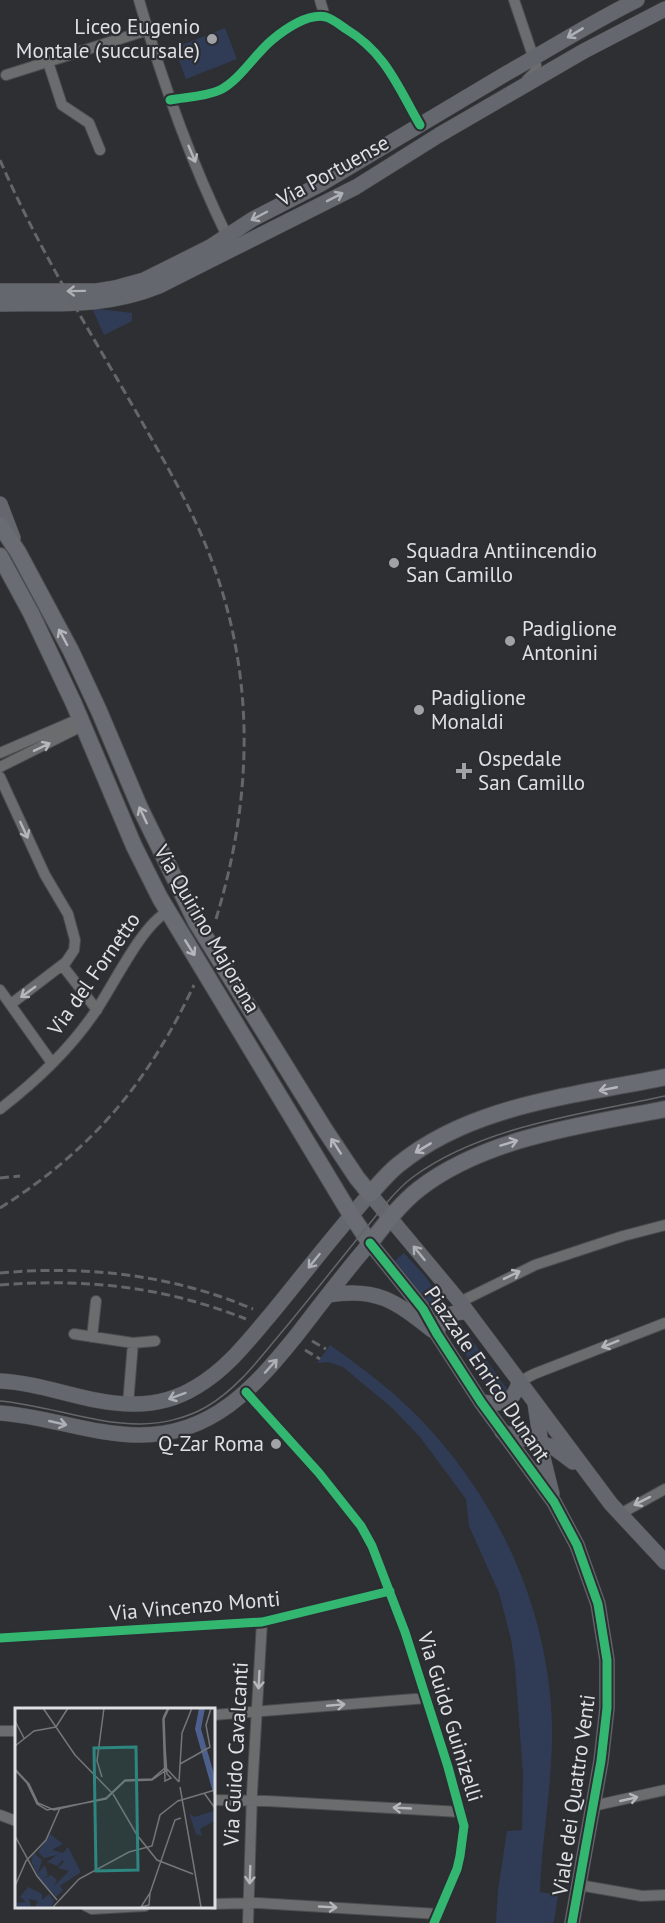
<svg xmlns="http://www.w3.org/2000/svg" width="665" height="1923" font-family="'PT Sans',sans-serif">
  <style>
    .green { fill: #303b56 }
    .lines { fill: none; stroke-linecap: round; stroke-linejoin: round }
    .street-casing { stroke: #4a4c4e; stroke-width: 12 }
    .secondary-casing { stroke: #4a4c4e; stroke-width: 16 }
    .primary-casing { stroke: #4a4c4e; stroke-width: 18 }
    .street { stroke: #6b6c6e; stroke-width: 10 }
    .secondary { stroke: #64676d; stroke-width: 15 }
    .primary { stroke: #696c73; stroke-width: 16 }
    .tram { stroke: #646669; stroke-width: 1.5 }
    .rail { stroke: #646669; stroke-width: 3; stroke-dasharray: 9 4.5; stroke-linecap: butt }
    .cycleway-casing { stroke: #2c2e33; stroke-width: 13 }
    .cycleway { stroke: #33b770; stroke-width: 9 }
    .oneway { stroke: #adb0b4 }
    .oneway2 { stroke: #b6b7ba }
    .oneway3 { stroke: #b5b7bc }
    .poi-dot { fill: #a0a2a5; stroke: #2c2e33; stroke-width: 2 }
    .labels { text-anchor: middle; stroke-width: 4.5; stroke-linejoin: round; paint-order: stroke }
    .poi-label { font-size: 21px; fill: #dee0e3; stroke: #2c2e33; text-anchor: start }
    .street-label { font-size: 21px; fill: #dee0e3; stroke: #2c2e33 }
    .inset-road { fill: none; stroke: #747679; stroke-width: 1.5 }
    .view { fill: #2e8680; fill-opacity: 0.15; stroke: #2e8680; stroke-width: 3 }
    .inset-edge { fill: none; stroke: #dee0e3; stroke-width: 3 }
  </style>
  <rect width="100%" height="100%" fill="#2d2f32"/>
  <!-- green -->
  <path class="green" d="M225 28 237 59 186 79 174 48Z
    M92 308 132 313V321L104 335Z
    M404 1253 425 1276 445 1305 434 1312 392 1263Z
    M457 1319 507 1389 504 1396H496L446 1328 452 1321Z
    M330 1345C363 1368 396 1393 424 1423 501 1505 549 1612 552 1725 553 1781 542 1836 540 1892L558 1895 554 1922 551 1923H496L498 1890 507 1831 522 1830 523 1774 515 1667 511 1639 499 1593 469 1526 466 1499 420 1437 392 1408 343 1367 328 1362 317 1363Z"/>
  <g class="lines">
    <defs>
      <path id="street" d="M139 0C162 81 190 160 227 236
        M320 0 325 17
        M514 0 536 65 535 72 527 80
        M48 62 62 105 89 123 100 150
        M6 75 148 30
        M170 100C186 97 205 97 220 90 239 81 255 54 272 40 285 29 308 13 326 17 333 19 340 25 346 29 386 53 398 87 420 125
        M0 753 81 718
        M0 767 84 725
        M0 777 45 875 68 914 75 940 74 950 66 962 11 1004
        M62 965 97 1010
        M0 990 52 1063
        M0 1109C35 1082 68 1051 93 1015 113 987 140 927 167 912
        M460 1302 535 1265 623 1236 665 1225
        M74 1334 133 1343 155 1341
        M92 1337 96 1301
        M519 1382 534 1374 665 1323
        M246 1392 319 1473 361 1526 372 1546 405 1632 448 1767 464 1826 460 1856 457 1869 434 1923
        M128 1404 133 1343
        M620 1514 665 1489
        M0 1638 262 1622 390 1591
        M213 1715 427 1698
        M0 1731H16
        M213 1800 267 1801 461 1812
        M593 1806 665 1790
        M0 1815 16 1821
        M579 1885 642 1896 665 1895
        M213 1904 258 1903 438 1914
        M86 1906 92 1909 145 1906
        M248 1923 252 1793 262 1622"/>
      <path id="secondary" d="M0 291H97L115 288 144 280 210 247 253 219 321 184 507 73C550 49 592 22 637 0
        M0 304C56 303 105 308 159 286L356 187 439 135 584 51 665 9
        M0 504 13 538
        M328 1295C377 1287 395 1301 432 1330
        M437 1334C440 1316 450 1312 467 1312
        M0 1381C46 1383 89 1405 135 1404 156 1404 178 1398 196 1387 227 1369 248 1341 271 1314 304 1274 335 1233 370 1194L460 1302 611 1504 665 1562
        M481 1402C502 1405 513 1404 519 1382
        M535 1403 543 1458 552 1494
        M0 1413C47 1416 92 1435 140 1435 212 1435 254 1388 296 1336 320 1305 344 1273 370 1243L423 1309 437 1334 481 1402 554 1502 577 1545 598 1604 607 1660V1708L601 1761 572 1923
        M502 1432 553 1447 573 1462"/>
      <path id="primary" d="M0 525 18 552 71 651 99 711 140 808 196 922 325 1130 357 1178 370 1194C379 1184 388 1173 398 1165 472 1104 575 1096 665 1077
        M0 556 31 613 74 704 134 846 160 898 351 1215 370 1243C385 1224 400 1204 419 1189 486 1137 584 1125 665 1109"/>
    </defs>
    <!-- street casing -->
    <use href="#street" class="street-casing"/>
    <!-- secondary casing -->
    <use href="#secondary" class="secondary-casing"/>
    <!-- primary casing -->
    <use href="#primary" class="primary-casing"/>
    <!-- street -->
    <use href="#street" class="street"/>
    <!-- secondary -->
    <use href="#secondary" class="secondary"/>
    <!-- primary -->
    <use href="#primary" class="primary"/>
    <!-- tram -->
    <path class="tram" d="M0 1401C47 1405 92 1424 140 1424 162 1424 187 1418 206 1407 239 1388 262 1355 286 1327 319 1287 351 1246 384 1206 393 1195 402 1185 413 1177 482 1126 583 1114 665 1096"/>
    <!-- rail -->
    <path class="rail" d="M0 160C39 251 93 336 142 422 167 466 192 509 210 556 256 676 253 797 216 919
      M0 1178 20 1176
      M0 1208C92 1150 148 1083 194 985
      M0 1273C87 1265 173 1275 253 1309
      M0 1285C87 1278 165 1287 246 1319
      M312 1341 326 1349
      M305 1350 320 1359"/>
    <defs>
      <path id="cycleway" d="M170 100C186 97 205 97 220 90 239 81 255 54 272 40 285 29 308 13 326 17 333 19 340 25 346 29 386 53 398 87 420 125
        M370 1243 423 1309 437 1334 481 1402 554 1502 577 1545 598 1604 607 1660V1708L601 1761 572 1923
        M246 1392 319 1473 361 1526 372 1546 405 1632 448 1767 464 1826 460 1856 457 1869 434 1923
        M0 1638 262 1622 390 1591"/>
    </defs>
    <!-- cycleway casing -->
    <use href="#cycleway" class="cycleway-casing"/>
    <!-- cycleway -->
    <use href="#cycleway" class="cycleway"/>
  </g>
  <!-- one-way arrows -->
  <defs><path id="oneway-shaft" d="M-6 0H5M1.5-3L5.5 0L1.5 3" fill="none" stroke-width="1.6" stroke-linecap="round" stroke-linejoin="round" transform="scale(1.5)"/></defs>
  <g class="oneway">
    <use href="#oneway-shaft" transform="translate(575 33) rotate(149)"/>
    <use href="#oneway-shaft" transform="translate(335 197) rotate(-27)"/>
    <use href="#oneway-shaft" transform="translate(259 216) rotate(152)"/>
    <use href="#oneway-shaft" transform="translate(76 291) rotate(179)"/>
    <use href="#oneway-shaft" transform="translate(419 1253) rotate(-129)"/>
    <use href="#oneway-shaft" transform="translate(314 1261) rotate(129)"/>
    <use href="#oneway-shaft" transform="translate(271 1366) rotate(-48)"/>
    <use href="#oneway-shaft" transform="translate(177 1396) rotate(160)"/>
    <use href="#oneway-shaft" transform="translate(58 1423) rotate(13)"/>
  </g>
  <g class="oneway2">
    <use href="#oneway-shaft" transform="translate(192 154) rotate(67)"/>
    <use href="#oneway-shaft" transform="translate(42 747) rotate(-26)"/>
    <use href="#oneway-shaft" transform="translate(24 830) rotate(65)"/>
    <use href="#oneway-shaft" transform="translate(28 992) rotate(144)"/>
    <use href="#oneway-shaft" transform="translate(512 1275) rotate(-26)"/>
    <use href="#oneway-shaft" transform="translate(610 1344) rotate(158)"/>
    <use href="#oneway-shaft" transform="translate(642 1501) rotate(153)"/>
    <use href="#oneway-shaft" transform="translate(259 1680) rotate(93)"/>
    <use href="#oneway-shaft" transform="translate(336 1705) rotate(-5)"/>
    <use href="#oneway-shaft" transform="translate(629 1799) rotate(-13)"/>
    <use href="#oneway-shaft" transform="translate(402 1808) rotate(-177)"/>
    <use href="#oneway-shaft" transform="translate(250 1875) rotate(92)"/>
    <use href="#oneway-shaft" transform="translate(328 1907) rotate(3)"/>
  </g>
  <g class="oneway3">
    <use href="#oneway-shaft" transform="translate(63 637) rotate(-118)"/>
    <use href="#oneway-shaft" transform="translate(143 815) rotate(-115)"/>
    <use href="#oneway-shaft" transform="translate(190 948) rotate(58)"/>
    <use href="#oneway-shaft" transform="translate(608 1089) rotate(169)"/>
    <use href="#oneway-shaft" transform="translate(509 1143) rotate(-17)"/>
    <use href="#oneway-shaft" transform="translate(336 1146) rotate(-123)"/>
    <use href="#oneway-shaft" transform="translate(423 1148) rotate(149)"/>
  </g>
  <!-- markers -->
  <g class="poi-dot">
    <circle cx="212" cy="39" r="6"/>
    <circle cx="394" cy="563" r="6"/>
    <circle cx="510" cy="641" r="6"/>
    <circle cx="419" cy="710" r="6"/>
    <path d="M461 762h6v6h6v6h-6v6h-6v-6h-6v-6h6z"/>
    <circle cx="276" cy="1444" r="6"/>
  </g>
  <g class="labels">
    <!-- poi labels -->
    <g class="poi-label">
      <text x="200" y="34" text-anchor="end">Liceo Eugenio<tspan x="200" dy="24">Montale (succursale)</tspan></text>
      <text x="406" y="558">Squadra Antiincendio<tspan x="406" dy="24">San Camillo</tspan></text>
      <text x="522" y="636">Padiglione<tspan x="522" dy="24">Antonini</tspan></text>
      <text x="431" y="705">Padiglione<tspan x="431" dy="24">Monaldi</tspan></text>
      <text x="478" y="766">Ospedale<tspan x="478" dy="24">San Camillo</tspan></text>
      <text x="264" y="1451" text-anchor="end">Q-Zar Roma</text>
    </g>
    <!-- street labels -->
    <g class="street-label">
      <text transform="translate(333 171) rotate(-29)" y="7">Via Portuense</text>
      <text transform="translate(207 929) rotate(60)" y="7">Via Quirino Majorana</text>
      <text transform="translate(94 974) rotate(-55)" y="7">Via del Fornetto</text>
      <text transform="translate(487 1374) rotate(56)" y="7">Piazzale Enrico Dunant</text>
      <text transform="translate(195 1606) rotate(-5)" y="7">Via Vincenzo Monti</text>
      <text transform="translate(450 1717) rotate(73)" y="7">Via Guido Guinizelli</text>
      <text transform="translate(236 1754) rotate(-87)" y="7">Via Guido Cavalcanti</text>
      <text transform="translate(574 1795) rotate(-82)" y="7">Viale dei Quattro Venti</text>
    </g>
  </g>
  <!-- overview -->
  <g transform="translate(15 1708)">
    <rect width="200" height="200" fill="#2d2f32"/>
    <path d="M199 103V113L185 121 187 128 181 126 174 105 179 109ZM35 126 48 136 37 142 48 145 53 139 66 164 45 178 48 182 41 189 24 170 16 153 19 145 27 152 23 165 30 157 33 167 28 171 36 167 42 172 39 178 54 163 43 160 49 154 47 152 43 158 32 154 42 147 29 150 23 144ZM13 179 27 186V192L34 186 39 193 36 199H20L23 193 14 191 16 199H0V195L11 194 5 189Z" fill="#303b56"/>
    <path d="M184 0H190L186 21 199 66V88L180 21Z" fill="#4d608d"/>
    <path class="inset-road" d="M28 0 60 47 97 85M153 0 149 8 148 11 150 73 156 70 152 66 148 12 153 0M0 13 9 30M41 19 53 0M0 38 19 23 41 19M165 56 195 39 191 17 196 0M151 60 164 74M0 61 14 76 23 95 39 102 91 90 110 72 137 71 151 59M0 62 12 75 22 96 32 102 91 91 110 73 137 72 151 62 149 11 154 0M87 69 82 53 89 0M164 74 167 25 177 0M165 79 186 199M189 85 200 100M98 86 122 127 142 152 178 166M163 93 200 82M0 128 22 168 42 192M0 178 11 153 31 132 45 100M38 199 64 171 114 144 137 138 145 107 164 92M126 199 135 185 160 112 166 110M126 199 134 197 135 185"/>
    <path class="view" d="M121 39 123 162 81 163 79 40Z"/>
    <rect width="200" height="200" class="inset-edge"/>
  </g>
</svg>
